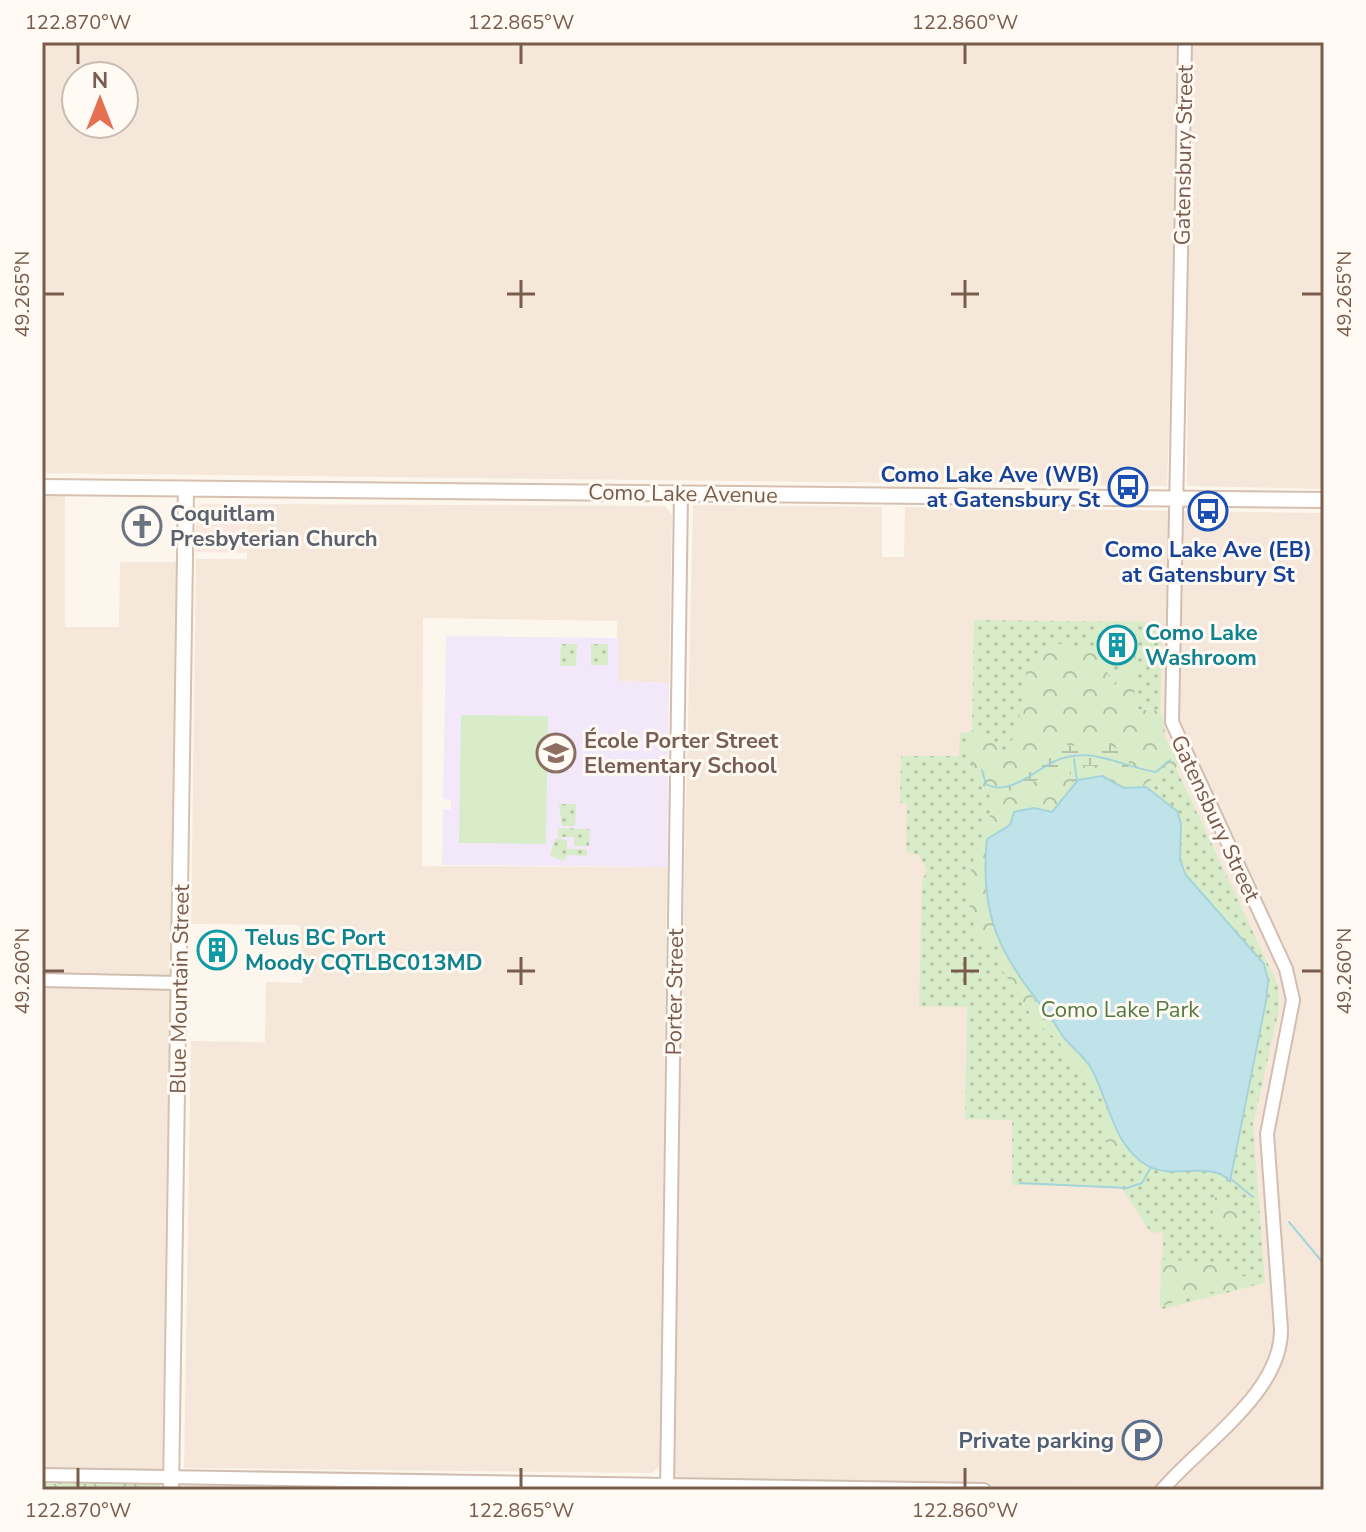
<svg xmlns="http://www.w3.org/2000/svg" width="1366" height="1532" font-family="'Nunito Sans',sans-serif">
  <style>
    .residential { fill: #f5e8da; fill-rule: evenodd }
    .commercial { fill: #fde8e0 }
    .education { fill: #f3e8fa }
    .green { fill: url(#green-dots) }
    .forest { fill: url(#forest-crowns) }
    .wetland { fill: url(#wetland-marsh) }
    .pitch { fill: #d8ecc9 }
    .water { fill: #bfe3e8; stroke: #a5d3da; stroke-width: 2 }
    .lines { fill: none; stroke-linecap: round; stroke-linejoin: round }
    .stream { stroke: #a5d3da; stroke-width: 2 }
    .tertiary-casing { stroke: #d1beb0; stroke-width: 16 }
    .secondary-casing { stroke: #d6c0b0; stroke-width: 18 }
    .tertiary { stroke: #fff; stroke-width: 12 }
    .secondary { stroke: #fff; stroke-width: 14 }
    .ticks { fill: none; stroke: #7a5c4d; stroke-width: 3 }
    .labels { text-anchor: middle; stroke-width: 6; stroke-linejoin: round; paint-order: stroke }
    .street-label { font-size: 22px; fill: #7a5c4d; stroke: #fffaf3 }
    .transit-label { font-size: 22px; font-weight: bold; fill: #164399; stroke: #fffaf3; text-anchor: end }
    .worship-label { font-size: 22px; font-weight: bold; fill: #5b616d; stroke: #fffaf3; text-anchor: start }
    .culture-label { font-size: 22px; font-weight: bold; fill: #0d838f; stroke: #fffaf3; text-anchor: start }
    .education-label { font-size: 22px; font-weight: bold; fill: #785e54; stroke: #fffaf3; text-anchor: start }
    .park-label { font-size: 22px; fill: #537a41; stroke: #fffaf3 }
    .service-label { font-size: 22px; font-weight: bold; fill: #4e5e75; stroke: #fffaf3; text-anchor: end }
    .neatline { fill: none; stroke: #7a5c4d; stroke-width: 3 }
    .ticks-label { font-size: 20px; text-anchor: middle; fill: #7a5c4d }
  </style>
  <defs>
    <pattern id="green-dots" width="8" height="8" patternUnits="userSpaceOnUse" patternTransform="scale(2)"><rect width="8" height="8" fill="#d8ecc9"/><path d="M2 2h.1M6 6h.1" fill="none" stroke="#b4c2a5" stroke-width="1.8" stroke-linecap="round"/></pattern>
    <pattern id="forest-crowns" width="20" height="18" patternUnits="userSpaceOnUse" patternTransform="scale(2)"><rect width="20" height="18" fill="#d8ecc9"/><path d="M2 6a3 3 0 1 1 6 0M12 15a3 3 0 1 1 6 0" fill="none" stroke="#b4c2a5"/></pattern>
    <pattern id="wetland-marsh" width="20" height="14" patternUnits="userSpaceOnUse" patternTransform="scale(2)"><rect width="20" height="14" fill="#d8ecc9"/><path d="M1 5h8M5 5V1M11 12h8M15 12V8" fill="none" stroke="#b4c2a5"/></pattern>
  </defs>
  <rect width="100%" height="100%" fill="#fdf6ec"/>
  <!-- residential -->
  <path class="residential" d="M42 42H1182L1167 486 42 473ZM76 76H124V124H76Z
    M1189 42H1324V489L1187 486Z
    M42 489H65V627H119L120 562H184L167 1472 42 1471Z
    M247 504 665 506 672 515 669 683 618 681 617 621 423 618 422 866 667 867 660 1466 652 1473 184 1468 191 1041 265 1042 266 982 303 983 300 925 191 924 196 559H247Z
    M693 505 882 507V557H904L905 507 1324 513V1490L670 1482Z
    M186 1487 403 1490H186Z"/>
  <!-- commercial -->
  <path class="commercial" d="M201 504H247L246 553 195 552 196 509Z"/>
  <!-- education -->
  <path class="education" d="M446 636 618 638V681L669 683 667 867 442 865 443 809H451V800L443 799Z"/>
  <!-- green -->
  <path class="green" d="M974 620 1162 622 1160 734 1278 985 1279 1010 1253 1125 1265 1283 1162 1309 1163 1232 1151 1233 1121 1187 1012 1185V1120L965 1119 967 1007 919 1006 922 881 927 870 919 855 906 852 907 803H900L901 756H959L960 733 972 732Z
    M561 644H577L576 666H560Z
    M591 644H608V665H591Z
    M559 804H576L575 826H562Z
    M558 828 590 829 589 846H574V837H558Z
    M555 838 567 840V849H587V856L567 855 564 861 550 856Z
    M42 1481 160 1482V1490H42Z"/>
  <!-- forest -->
  <path class="forest" d="M1136 636 1134 709 1158 711 1163 715 1165 737 1179 764C1168 777 1152 774 1141 789L1124 788 1102 776 1078 780 1052 812H1014C1009 827 1003 832 987 835L985 831 995 801C977 786 975 765 965 745L970 730 990 738 1004 751 1017 733 1026 672 1033 659 1055 643 1097 651C1106 661 1107 679 1116 685L1129 638Z
    M981 842 986 846 985 881 998 941 985 945C963 918 965 870 981 842Z
    M1004 950 1019 980 1090 1067 1095 1077 1093 1079 1072 1062 1058 1040 1036 1023 997 962 998 955Z
    M1106 1116H1110L1126 1146 1125 1153 1119 1154 1106 1143 1101 1119Z
    M1220 1191 1240 1211 1239 1226 1231 1231C1217 1227 1214 1217 1211 1204Z
    M1161 1259 1218 1264 1236 1277 1252 1276 1263 1281 1236 1290 1198 1293 1160 1307Z
    M42 1484H157V1490H42Z"/>
  <!-- wetland -->
  <path class="wetland" d="M1104 740 1126 755 1130 765 1126 769C1116 767 1088 765 1079 766L1078 776 1082 780 1075 785 1067 767 1014 790 1000 791 1011 777 1030 772 1043 751 1063 743 1071 746Z"/>
  <!-- pitch -->
  <path class="pitch" d="M461 715 548 716 546 844 459 843Z"/>
  <!-- water -->
  <path class="water" d="M1102 776 1124 788 1146 787 1177 811 1181 824 1180 859 1185 874 1264 964 1268 980 1266 1001 1230 1181C1211 1160 1173 1180 1148 1166 1112 1145 1110 1102 1091 1068 1084 1057 1075 1050 1067 1041 1059 1033 1054 1020 1046 1011 1000 955 979 915 987 839L1010 825 1014 812 1034 808 1052 812 1078 780Z"/>
  <g class="lines">
    <!-- stream -->
    <path class="stream" d="M1074 759 1077 781
      M982 770 986 784C1008 797 1034 771 1053 762 1088 744 1122 767 1156 772L1170 760
      M1231 1179 1253 1197
      M1020 1183 1127 1188 1142 1183 1151 1167
      M1289 1222 1324 1264"/>
    <defs>
      <path id="tertiary" d="M42 980 179 983
        M42 1475 984 1490
        M667 1490 681 493
        M1162 1490C1201 1444 1282 1393 1281 1329L1267 1134 1293 1000 1286 969 1172 722 1185 42"/>
      <path id="secondary" d="M42 487 1324 500
        M171 1490 186 489"/>
    </defs>
    <!-- tertiary casing -->
    <use href="#tertiary" class="tertiary-casing"/>
    <!-- secondary casing -->
    <use href="#secondary" class="secondary-casing"/>
    <!-- tertiary -->
    <use href="#tertiary" class="tertiary"/>
    <!-- secondary -->
    <use href="#secondary" class="secondary"/>
  </g>
  <!-- ticks -->
  <path class="ticks" d="M78 44V64M521 44V64M965 44V64M521 280V308M965 280V308M44 294H64M507 294H535M951 294H979M1302 294H1322M521 957V985M965 957V985M44 971H64M507 971H535M951 971H979M1302 971H1322M78 1468V1488M521 1468V1488M965 1468V1488"/>
  <!-- icons -->
  <defs>
    <symbol id="bus-ring" viewBox="-11 -11 22 22"><circle r="9.5" fill="#fffaf3" stroke="#1a4fb4" stroke-width="1.5"/><path d="M-5-6H5V4H4V6H2V4H-2V6H-4V4H-5ZM-3.5-4V0h7V-4ZM-3.5 1.2v1.5H-2V1.2ZM2 1.2v1.5H3.5V1.2Z" fill="#1a4fb4"/></symbol>
    <symbol id="church-ring" viewBox="-11 -11 22 22"><circle r="9.5" fill="#fffaf3" stroke="#6b7280" stroke-width="1.5"/><path d="M-1.2-6h2.4v3.5h3.3v2.4h-3.3V6h-2.4V-.1h-3.3v-2.4h3.3Z" fill="#6b7280"/></symbol>
    <symbol id="building-ring" viewBox="-11 -11 22 22"><circle r="9.5" fill="#fffaf3" stroke="#0f9aa8" stroke-width="1.5"/><path d="M-4-6H4V6H1V3H-1V6H-4ZM-2.5-4.3h1.7v1.8h-1.7ZM.8-4.3h1.7v1.8H.8ZM-2.5-1h1.7V.8h-1.7ZM.8-1h1.7V.8H.8Z" fill="#0f9aa8"/></symbol>
    <symbol id="school-ring" viewBox="-11 -11 22 22"><circle r="9.5" fill="#fffaf3" stroke="#8d6e63" stroke-width="1.5"/><path d="M0-5L7-2L0 1L-7-2ZM-4 1L0 2.5L4 1V4Q0 6-4 4Z" fill="#8d6e63"/></symbol>
    <symbol id="parking-ring" viewBox="-11 -11 22 22"><circle r="9.5" fill="#fffaf3" stroke="#5c6f8a" stroke-width="1.5"/><path d="M-3.5-5.5H1a3.5 3.5 0 0 1 0 7H-1V5.5H-3.5ZM-1-3.4V-.6H.8a1.4 1.4 0 0 0 0-2.8Z" fill="#5c6f8a"/></symbol>
  </defs>
  <g fill-rule="evenodd">
    <use href="#bus-ring" x="1106" y="465" width="44" height="44"/>
    <use href="#bus-ring" x="1186" y="489" width="44" height="44"/>
    <use href="#church-ring" x="120" y="504" width="44" height="44"/>
    <use href="#building-ring" x="1095" y="623" width="44" height="44"/>
    <use href="#school-ring" x="534" y="731" width="44" height="44"/>
    <use href="#building-ring" x="195" y="928" width="44" height="44"/>
    <use href="#parking-ring" x="1120" y="1418" width="44" height="44"/>
  </g>
  <g class="labels">
    <!-- street labels -->
    <g class="street-label">
      <text transform="translate(1183 155) rotate(-89)" y="8">Gatensbury Street</text>
      <text transform="translate(683 493) rotate(1)" y="8">Como Lake Avenue</text>
      <text transform="translate(1216 818) rotate(65)" y="8">Gatensbury Street</text>
      <text transform="translate(179 989) rotate(-89)" y="8">Blue Mountain Street</text>
      <text transform="translate(674 992) rotate(-89)" y="8">Porter Street</text>
    </g>
    <!-- transit labels -->
    <g class="transit-label">
      <text x="1100" y="482">Como Lake Ave (WB)<tspan x="1100" dy="25">at Gatensbury St</tspan></text>
      <text x="1208" y="557" text-anchor="middle">Como Lake Ave (EB)<tspan x="1208" dy="25">at Gatensbury St</tspan></text>
    </g>
    <!-- worship labels -->
    <g class="worship-label">
      <text x="170" y="521">Coquitlam<tspan x="170" dy="25">Presbyterian Church</tspan></text>
    </g>
    <!-- culture labels -->
    <g class="culture-label">
      <text x="1145" y="640">Como Lake<tspan x="1145" dy="25">Washroom</tspan></text>
      <text x="245" y="945">Telus BC Port<tspan x="245" dy="25">Moody CQTLBC013MD</tspan></text>
    </g>
    <!-- education labels -->
    <g class="education-label">
      <text x="584" y="748">École Porter Street<tspan x="584" dy="25">Elementary School</tspan></text>
    </g>
    <!-- park labels -->
    <g class="park-label">
      <text x="1120" y="1017">Como Lake Park</text>
    </g>
    <!-- service labels -->
    <g class="service-label">
      <text x="1114" y="1448">Private parking</text>
    </g>
  </g>
  <!-- border -->
  <rect width="1366" height="1532" fill="none" stroke="#fffaf3" stroke-width="88"/>
  <!-- north arrow -->
  <g transform="translate(100 100)"><circle r="38" fill="#fffaf3" stroke="#cabbb1" stroke-width="2"/>
  <path d="M0-6L14 30L0 20L-14 30Z" fill="#e76f51"/>
  <text y="-12" font-size="22" font-weight="bold" text-anchor="middle" fill="#7a5c4d">N</text>
  </g>
  <rect x="44" y="44" width="1278" height="1444" class="neatline"/>
  <g class="ticks-label">
    <text x="78" y="29">122.870°W</text>
    <text x="521" y="29">122.865°W</text>
    <text x="965" y="29">122.860°W</text>
    <text transform="translate(22 294) rotate(-90)" y="7">49.265°N</text>
    <text transform="translate(1344 294) rotate(-90)" y="7">49.265°N</text>
    <text transform="translate(22 971) rotate(-90)" y="7">49.260°N</text>
    <text transform="translate(1344 971) rotate(-90)" y="7">49.260°N</text>
    <text x="78" y="1517">122.870°W</text>
    <text x="521" y="1517">122.865°W</text>
    <text x="965" y="1517">122.860°W</text>
  </g>
</svg>
